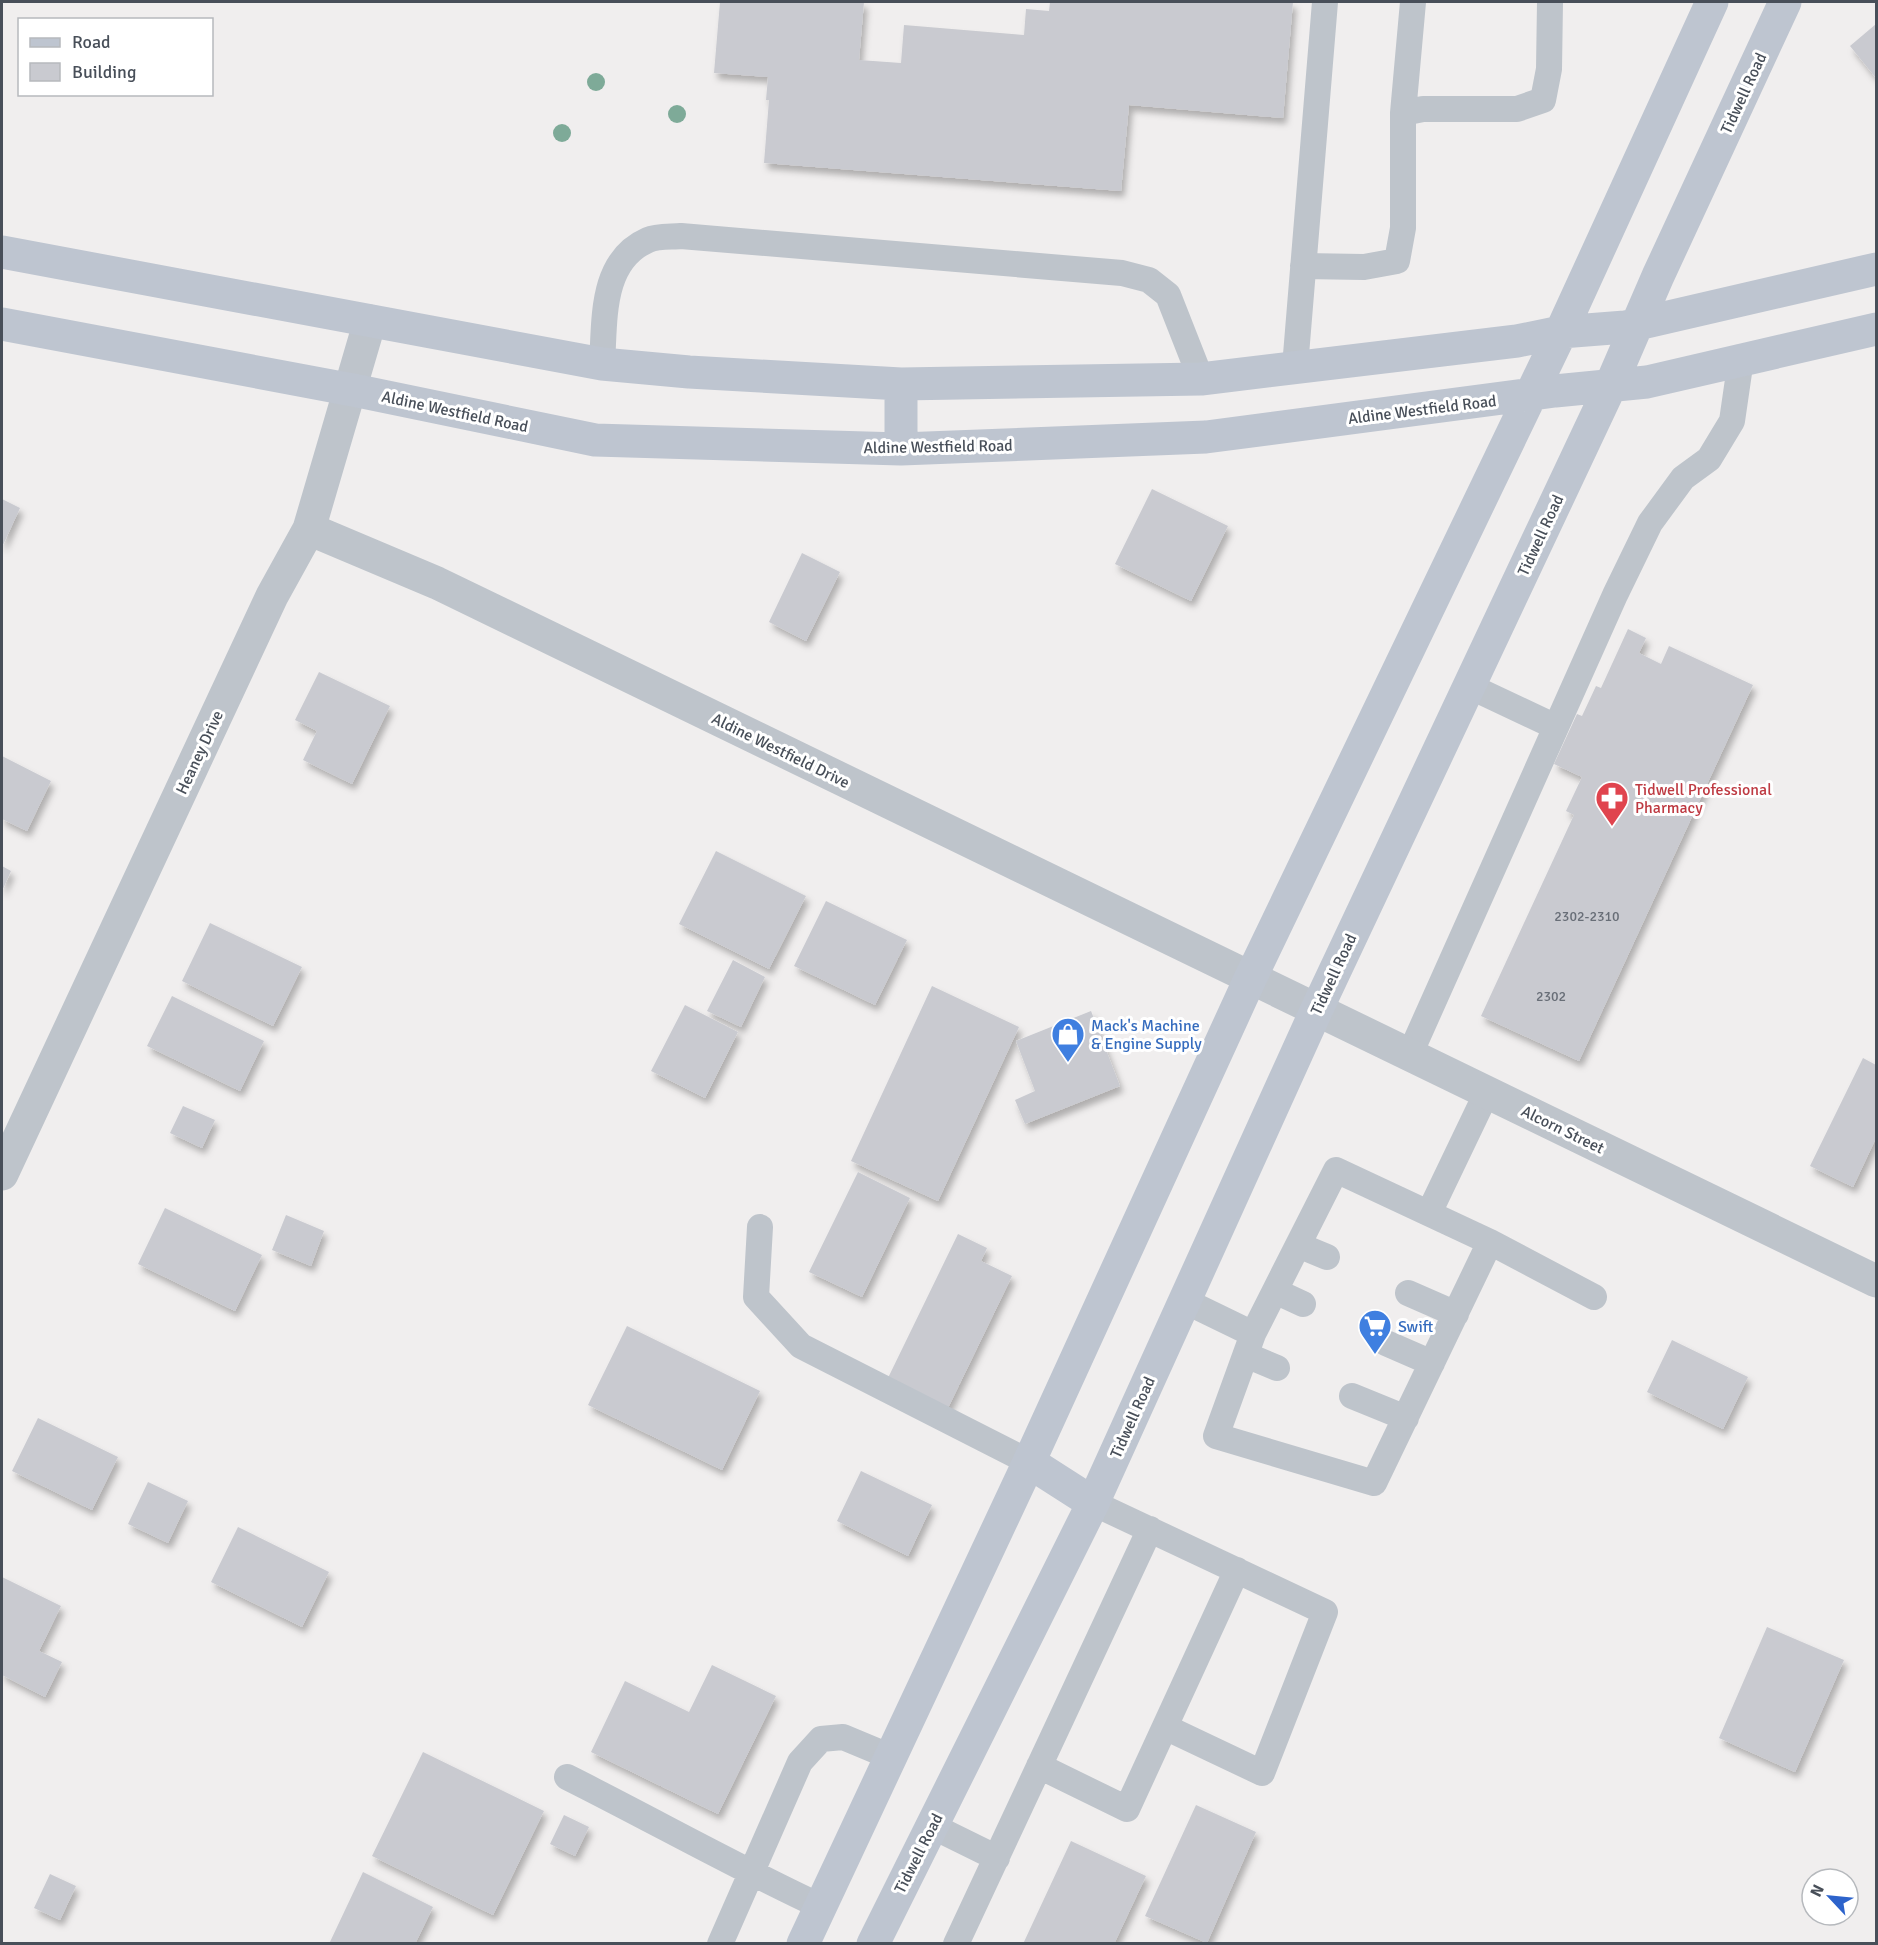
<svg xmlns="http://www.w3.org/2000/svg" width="1878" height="1945" font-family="Signika,sans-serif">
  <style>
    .building { fill: #c9cad0; filter: url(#shadow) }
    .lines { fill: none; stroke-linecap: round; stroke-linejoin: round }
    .lane { stroke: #bec4cb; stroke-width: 26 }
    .street { stroke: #bec4cb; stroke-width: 33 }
    .secondary { stroke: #bec5d0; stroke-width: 33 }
    .tree { fill: #7eaa98 }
    .labels { text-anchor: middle; stroke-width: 6; stroke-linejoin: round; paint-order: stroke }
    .number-label { font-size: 14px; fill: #686e77 }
    .street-label { font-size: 16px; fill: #484f59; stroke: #fff }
    .health-label { font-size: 16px; fill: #be3a42; stroke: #fff; text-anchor: start }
    .shop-label { font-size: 16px; fill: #366cbe; stroke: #fff; text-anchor: start }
  </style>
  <defs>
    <filter id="shadow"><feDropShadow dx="3.5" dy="6" stdDeviation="3" flood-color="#0004"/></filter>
  </defs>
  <rect width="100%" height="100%" fill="#f0eeee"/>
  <!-- building -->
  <path class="building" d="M720 2H864L859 60 901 63 904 25 1024 35 1026 9 1049 11 1050 2H1293L1283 118 1129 105 1121 191 764 163 769 100H766L768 77 714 73Z
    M1876 24V78L1850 46Z
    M1152 489 1228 526 1191 601 1115 564Z
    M2 499 20 508 2 547Z
    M802 553 840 572 806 641 769 622Z
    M1628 629 1646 638 1639 653 1661 664 1669 646 1753 685 1579 1061 1481 1016 1574 815 1566 811 1582 777 1554 764 1577 714 1582 716 1596 686 1601 688Z
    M319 672 390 706 352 784 303 760 317 731 295 720Z
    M2 756 51 781 27 831 2 819Z
    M716 851 806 896 769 969 679 924Z
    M2 866 11 871 2 891Z
    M826 901 907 940 875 1005 794 966Z
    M210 923 302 967 273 1026 182 981Z
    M733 960 765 977 741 1027 707 1011Z
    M932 986 1019 1027 938 1201 851 1161Z
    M172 996 264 1041 240 1091 147 1046Z
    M685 1005 738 1032 705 1098 651 1071Z
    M1091 1011 1120 1086 1025 1124 1015 1100 1035 1091 1016 1041Z
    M1863 1058 1876 1065V1138L1853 1187 1810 1166Z
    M183 1106 215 1120 202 1148 170 1133Z
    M858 1172 910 1198 862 1297 809 1272Z
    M165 1208 262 1255 235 1311 138 1264Z
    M286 1215 324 1231 311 1266 272 1250Z
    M958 1234 987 1248 981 1261 1012 1276 947 1410 887 1380Z
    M627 1326 760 1391 722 1470 588 1405Z
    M1672 1340 1748 1377 1723 1429 1647 1392Z
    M38 1418 118 1457 92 1510 12 1471Z
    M861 1471 932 1505 908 1556 837 1521Z
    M148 1482 188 1501 168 1543 128 1524Z
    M238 1527 329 1572 302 1627 211 1582Z
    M2 1577 61 1606 39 1651 62 1662 45 1697 2 1675Z
    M1767 1627 1844 1660 1795 1772 1719 1738Z
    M712 1665 776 1696 718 1814 591 1752 625 1681 689 1712Z
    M423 1752 544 1811 493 1915 372 1856Z
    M1196 1805 1256 1832 1207 1943 1145 1916Z
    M564 1815 589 1827 575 1856 550 1844Z
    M1071 1841 1146 1876 1114 1944H1023Z
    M363 1872 433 1907 415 1944H329Z
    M50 1874 76 1886 60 1920 34 1908Z"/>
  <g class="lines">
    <!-- lane -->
    <path class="lane" d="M1403 113 1413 2
      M1303 266 1364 267 1397 261 1403 228V113L1423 109H1517L1543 100 1549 69 1550 2
      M602 364C605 320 600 261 648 240 657 236 671 237 681 236L1122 273 1149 280 1168 295 1201 379
      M1295 367 1325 2
      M1469 686 1556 727
      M1410 1054 1615 595 1650 523 1683 478 1709 459 1732 421 1741 359
      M1429 1213 1487 1092
      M760 1227 756 1297 801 1346 1029 1462
      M1490 1242 1594 1297
      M1298 1245 1327 1257
      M1275 1291 1303 1304
      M1408 1293 1456 1314
      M1185 1301 1253 1334 1216 1436 1374 1483 1490 1242 1336 1170 1253 1334
      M1386 1343 1432 1363
      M1246 1355 1277 1368
      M1352 1396 1406 1418
      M1093 1503 1325 1612 1262 1773 1165 1727
      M1039 1766 1127 1809 1237 1570
      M567 1777C651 1819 734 1866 820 1906
      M932 1826 997 1858
      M720 1944 800 1762 821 1739 843 1737 891 1757
      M956 1944 1150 1529"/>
    <!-- street -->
    <path class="street" d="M309 529 437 583 1876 1281
      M2 1174 272 596 309 529 370 321"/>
    <!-- secondary -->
    <path class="secondary" d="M2 252 602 364 689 372 901 384 1201 379 1517 341 1561 332 1625 327 1876 269
      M2 324 358 391 595 440 901 449 1206 437 1555 391 1647 382 1876 329
      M901 384V449
      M1029 1462 1093 1503
      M803 1944 1029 1462 1250 979 1561 332 1712 2
      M873 1944 1093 1503 1316 1011 1610 387 1658 276 1785 2"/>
  </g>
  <!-- trees -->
  <g class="tree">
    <circle cx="596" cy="82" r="9"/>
    <circle cx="677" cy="114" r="9"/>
    <circle cx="562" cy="133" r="9"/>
  </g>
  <!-- icons -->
  <defs>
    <symbol id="pharmacy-pin" viewBox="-11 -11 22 30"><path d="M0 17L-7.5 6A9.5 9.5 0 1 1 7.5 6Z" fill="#e0444e" stroke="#fff"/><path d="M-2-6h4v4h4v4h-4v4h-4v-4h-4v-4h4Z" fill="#fff"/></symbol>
    <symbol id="shop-pin" viewBox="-11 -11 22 30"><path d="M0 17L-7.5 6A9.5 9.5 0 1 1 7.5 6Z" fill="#3f7fe0" stroke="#fff"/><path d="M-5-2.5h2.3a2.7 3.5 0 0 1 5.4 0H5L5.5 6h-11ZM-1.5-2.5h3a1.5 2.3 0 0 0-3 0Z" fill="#fff"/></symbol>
    <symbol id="supermarket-pin" viewBox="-11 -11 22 30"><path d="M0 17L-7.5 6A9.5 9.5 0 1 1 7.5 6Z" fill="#3f7fe0" stroke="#fff"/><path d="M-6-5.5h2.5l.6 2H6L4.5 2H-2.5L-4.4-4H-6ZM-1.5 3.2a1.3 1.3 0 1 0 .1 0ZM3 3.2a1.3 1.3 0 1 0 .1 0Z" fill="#fff"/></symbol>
  </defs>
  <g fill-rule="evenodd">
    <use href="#pharmacy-pin" x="1593" y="779" width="38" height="52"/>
    <use href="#shop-pin" x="1049" y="1015" width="38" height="52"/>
    <use href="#supermarket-pin" x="1356" y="1307" width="38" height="52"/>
  </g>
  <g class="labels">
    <!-- number labels -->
    <g class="number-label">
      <text x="1587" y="921">2302-2310</text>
      <text x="1551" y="1001">2302</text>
    </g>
    <!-- street labels -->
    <g class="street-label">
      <text transform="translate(1743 93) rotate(-65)" y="6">Tidwell Road</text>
      <text transform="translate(1422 409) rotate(-7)" y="6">Aldine Westfield Road</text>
      <text transform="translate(455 411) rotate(12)" y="6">Aldine Westfield Road</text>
      <text transform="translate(938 446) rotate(-1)" y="6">Aldine Westfield Road</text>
      <text transform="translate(1540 535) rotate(-65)" y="6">Tidwell Road</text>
      <text transform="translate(781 750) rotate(26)" y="6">Aldine Westfield Drive</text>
      <text transform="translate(199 752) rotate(-65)" y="6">Heaney Drive</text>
      <text transform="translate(1333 974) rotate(-65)" y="6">Tidwell Road</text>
      <text transform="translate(1563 1129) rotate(26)" y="6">Alcorn Street</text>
      <text transform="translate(1132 1417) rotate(-66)" y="6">Tidwell Road</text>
      <text transform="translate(918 1853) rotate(-63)" y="6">Tidwell Road</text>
    </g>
    <!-- health labels -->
    <g class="health-label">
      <text x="1635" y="795">Tidwell Professional<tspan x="1635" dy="18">Pharmacy</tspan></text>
    </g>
    <!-- shop labels -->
    <g class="shop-label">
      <text x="1091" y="1031">Mack's Machine<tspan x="1091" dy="18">&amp; Engine Supply</tspan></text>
      <text x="1398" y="1332">Swift</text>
    </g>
  </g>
  <!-- border -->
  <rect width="1878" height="1945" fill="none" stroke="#484f59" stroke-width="6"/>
  <!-- legend -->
  <rect x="18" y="18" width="195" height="78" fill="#ffffff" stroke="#b6b9bd" stroke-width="1.5"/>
  <rect x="30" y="38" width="30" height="9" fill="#bec5d0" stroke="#b6b9bd" stroke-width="1.5"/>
  <text x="72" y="48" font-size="18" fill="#484f59">Road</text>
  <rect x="30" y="63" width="30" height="18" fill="#c9cad0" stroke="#b6b9bd" stroke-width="1.5"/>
  <text x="72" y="78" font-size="18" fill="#484f59">Building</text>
  <!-- north arrow -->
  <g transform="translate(1830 1897) rotate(296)"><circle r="28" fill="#ffffff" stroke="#b6b9bd" stroke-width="1.5"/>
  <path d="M0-4.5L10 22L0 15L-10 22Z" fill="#2d63cb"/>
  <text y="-9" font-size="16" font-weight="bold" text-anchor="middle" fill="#484f59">N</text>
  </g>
</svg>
